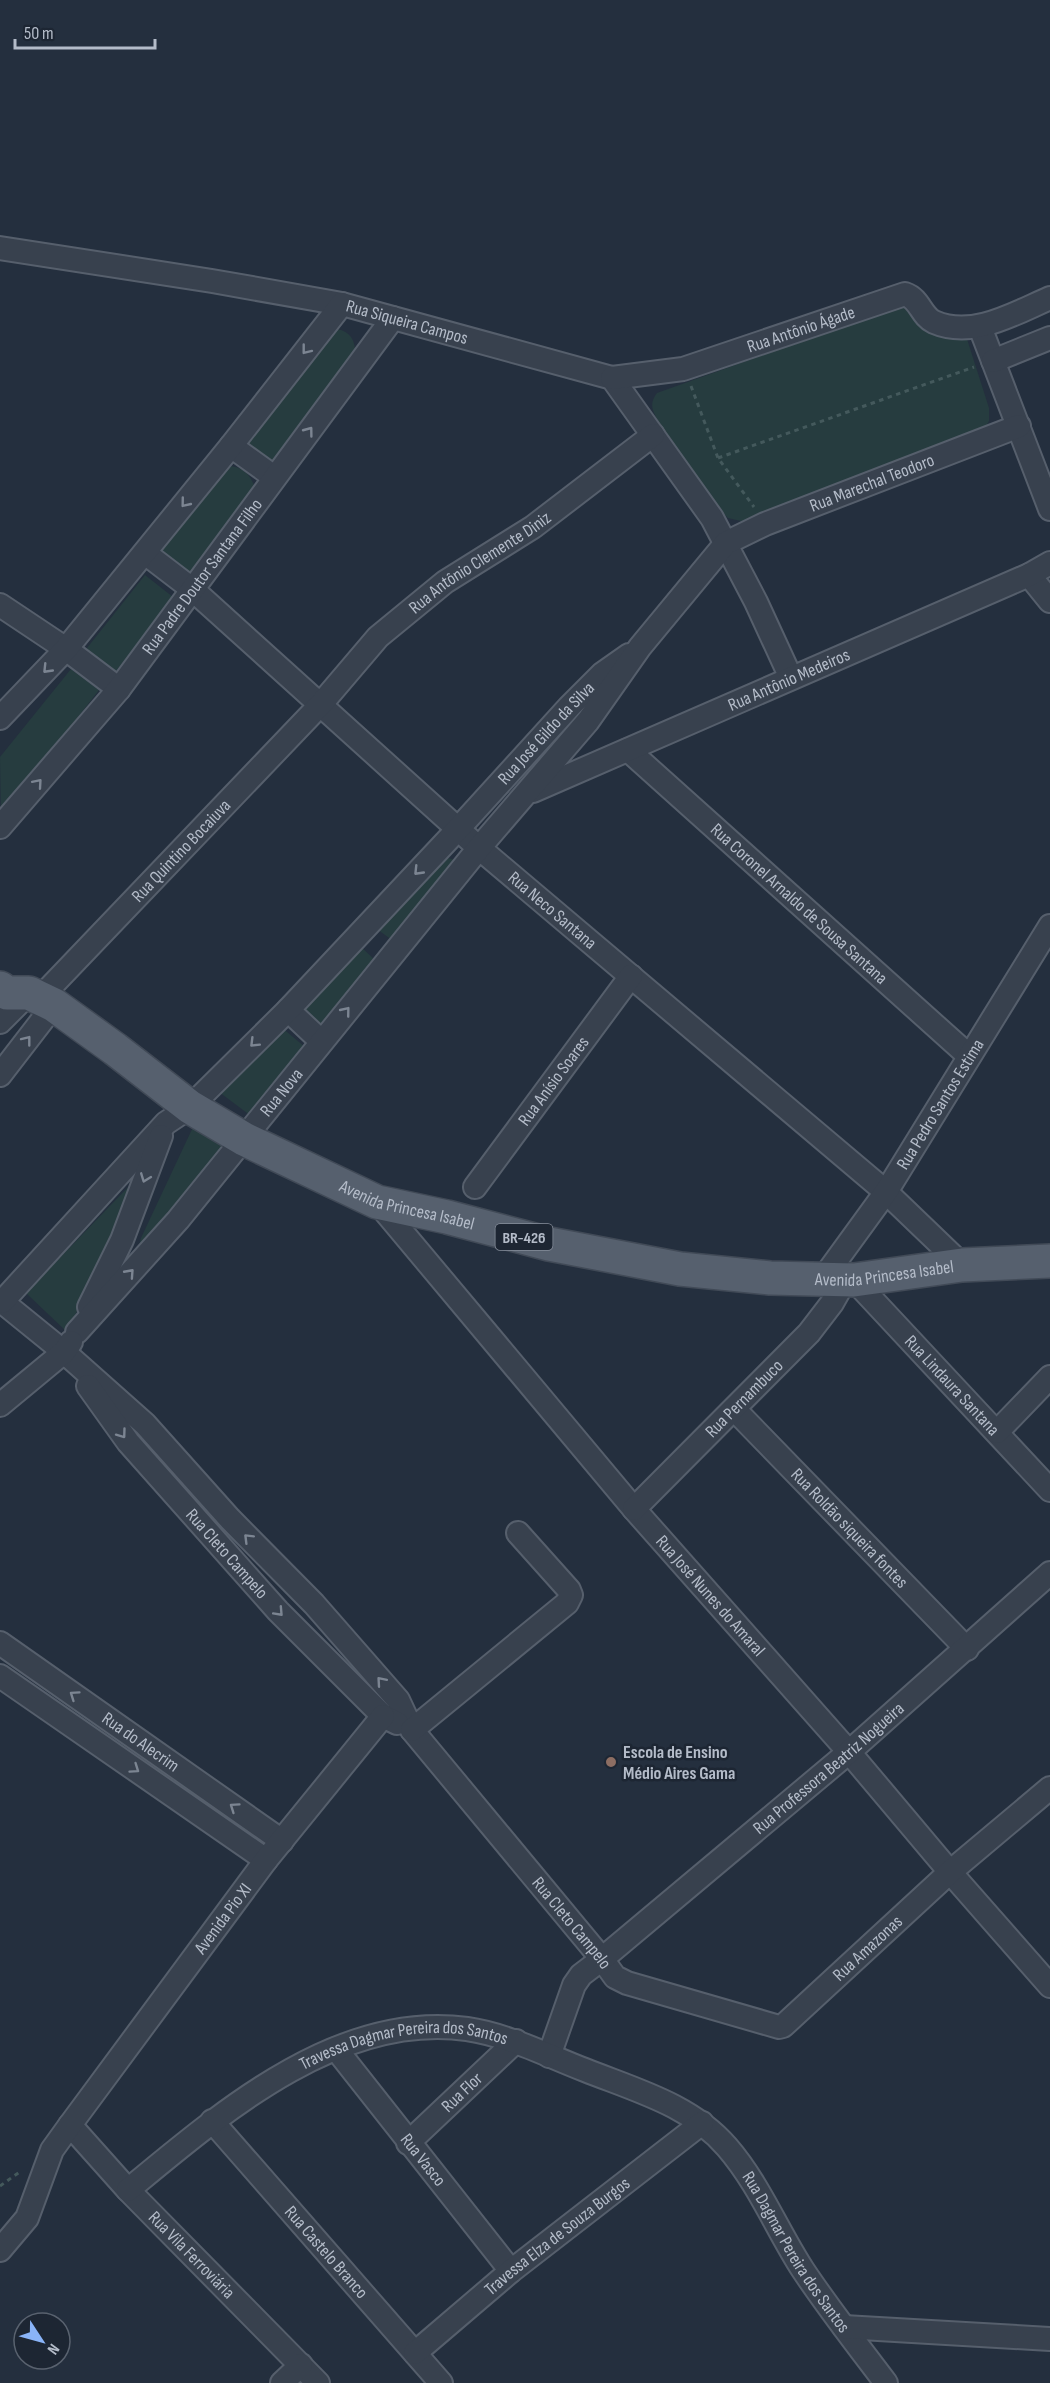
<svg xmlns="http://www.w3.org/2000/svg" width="1050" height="2383" font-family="'Sofia Sans Condensed',sans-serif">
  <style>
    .green { fill: #263c3f }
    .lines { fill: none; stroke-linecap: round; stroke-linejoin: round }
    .street-casing { stroke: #565f6c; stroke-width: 26 }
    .primary-casing { stroke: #414a57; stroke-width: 36 }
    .path { stroke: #44595c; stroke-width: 3; stroke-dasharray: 4.5 4.5; stroke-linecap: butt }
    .street { stroke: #38414e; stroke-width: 22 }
    .primary { stroke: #56606e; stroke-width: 33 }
    .oneway { stroke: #7c8592 }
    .education-dot { fill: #8d6e63; stroke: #1d2633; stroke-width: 2 }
    .labels { text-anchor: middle; stroke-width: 5; stroke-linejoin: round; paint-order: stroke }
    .shield { fill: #1d2633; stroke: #878f9c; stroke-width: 1.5 }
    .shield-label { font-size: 16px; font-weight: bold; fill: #b4bcc9 }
    .street-label { font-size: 18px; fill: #b4bcc9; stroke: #1d2633 }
    .poi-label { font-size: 18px; font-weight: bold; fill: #b4bcc9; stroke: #1d2633; text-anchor: start }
  </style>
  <rect width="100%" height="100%" fill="#242f3e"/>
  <!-- green -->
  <path class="green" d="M903 305C919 331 938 334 967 339L989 408V421L983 432 745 522 728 518 715 505 658 421C652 409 649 404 657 393Z
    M333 329C346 329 354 336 355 349L269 467 244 448Z
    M226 466C242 466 250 473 255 488L190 574 159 550Z
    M145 575 173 597 113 675 83 653Z
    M71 669 99 690 1 816 0 757Z
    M438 855 455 860 392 940 374 927Z
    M359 945 376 961 320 1025 301 1005Z
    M281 1027 305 1047 251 1116 219 1092Z
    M194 1125 227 1144 137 1254 141 1238Z
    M142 1176 67 1332 26 1293 134 1181Z"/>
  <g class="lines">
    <defs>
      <g id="street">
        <path id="s1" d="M0 248 212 281 342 304 612 378 712 518 756 602 791 678"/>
        <path d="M980 327 1050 509"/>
        <path d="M993 361 1050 338"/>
        <path id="s2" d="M612 378 683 369 905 294C920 299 921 316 934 322 973 339 1015 313 1050 298"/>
        <path d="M231 446 274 477"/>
        <path id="s3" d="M145 553 192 589 479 848 886 1192 962 1265"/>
        <path d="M1029 575 1050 601"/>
        <path d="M0 605 66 649 119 689"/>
        <path d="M0 718 66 649 231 446 342 304"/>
        <path id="s4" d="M628 750 969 1056"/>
        <path id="s5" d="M533 791 1029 575 1050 563"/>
        <path id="s6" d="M0 827 119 689 393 318"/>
        <path id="s7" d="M40 998 321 704 378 637 445 582 533 527 653 435"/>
        <path d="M288 1010 321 1041"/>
        <path d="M0 1022 29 993"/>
        <path d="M0 1075 54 1005"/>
        <path id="s8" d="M475 1187 631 976"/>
        <path id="s9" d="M377 1202 634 1509 849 1752 950 1872 1050 1986"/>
        <path id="s10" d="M822 1280 886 1192 1050 926"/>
        <path id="s11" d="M854 1280 1050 1490"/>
        <path id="s12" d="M0 1300 64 1352 145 1424 230 1519 314 1604 398 1700 412 1730 602 1959 615 1977 627 1983 779 2027 783 2026 950 1872 1050 1788"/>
        <path id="s13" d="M2 1302 166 1123 190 1107 288 1010 458 829 569 707 602 674 629 655"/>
        <path d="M89 1307 122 1240 161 1136"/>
        <path id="s14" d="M77 1332 178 1220 479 848 588 721 640 647 726 543 765 524 1019 426"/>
        <path id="s15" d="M88 1386 128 1442 278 1611 383 1716 397 1723"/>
        <path d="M0 1405 64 1352 71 1342"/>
        <path id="s16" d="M734 1409 967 1649"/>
        <path d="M997 1432 1050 1377"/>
        <path id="s17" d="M634 1509 809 1333 832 1303 845 1280"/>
        <path id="s18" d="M0 1643 282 1841"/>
        <path d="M0 1676 266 1860"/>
        <path d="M412 1730 567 1603 571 1595 569 1590 518 1533"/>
        <path id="s19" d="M336 2049 511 2271"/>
        <path id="s20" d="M549 2056 574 1985 581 1975 602 1959 849 1752 1050 1573"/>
        <path id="s21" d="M212 2121 441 2383"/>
        <path id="s22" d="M70 2125 128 2190 318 2383"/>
        <path id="s23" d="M408 2143 516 2041"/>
        <path id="s24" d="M128 2190C220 2114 338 2011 467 2029 508 2035 546 2055 585 2070 635 2090 691 2105 727 2147 759 2184 777 2230 803 2270 829 2309 858 2346 886 2383"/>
        <path id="s25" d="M0 2250 27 2218 52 2150 70 2125 266 1860 383 1716"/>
        <path d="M844 2327 1050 2339"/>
        <path id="s26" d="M415 2353 511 2271 702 2123"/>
        <path d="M282 2383 301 2365"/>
      </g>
      <g id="primary">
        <path id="s27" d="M0 988 7 993H29L54 1005 115 1049 190 1107 244 1139 377 1202 447 1217 549 1244 680 1269 770 1278 854 1280 962 1265 1050 1261"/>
      </g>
    </defs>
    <!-- street casing -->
    <use href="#street" class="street-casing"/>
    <!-- primary casing -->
    <use href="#primary" class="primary-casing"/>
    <!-- path -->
    <path class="path" d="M691 386 718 458 754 507
      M718 458 974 367
      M0 2186 21 2171"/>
    <!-- street -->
    <use href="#street" class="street"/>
    <!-- primary -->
    <use href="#primary" class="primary"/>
  </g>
  <!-- one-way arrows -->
  <defs><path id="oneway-chevron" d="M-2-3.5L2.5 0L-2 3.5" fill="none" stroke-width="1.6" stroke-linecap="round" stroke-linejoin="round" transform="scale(1.5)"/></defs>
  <g class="oneway">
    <use href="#oneway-chevron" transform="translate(306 350) rotate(128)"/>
    <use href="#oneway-chevron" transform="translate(309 431) rotate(-53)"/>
    <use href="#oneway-chevron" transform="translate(185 503) rotate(129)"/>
    <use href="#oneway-chevron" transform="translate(47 669) rotate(134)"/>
    <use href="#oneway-chevron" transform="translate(38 783) rotate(-49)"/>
    <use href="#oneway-chevron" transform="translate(418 871) rotate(134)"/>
    <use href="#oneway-chevron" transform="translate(346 1011) rotate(-51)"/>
    <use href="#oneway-chevron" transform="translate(27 1040) rotate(-52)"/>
    <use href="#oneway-chevron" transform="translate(254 1043) rotate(135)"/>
    <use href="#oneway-chevron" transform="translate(145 1178) rotate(111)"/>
    <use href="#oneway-chevron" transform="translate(130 1273) rotate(-48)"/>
    <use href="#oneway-chevron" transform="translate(122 1434) rotate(54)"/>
    <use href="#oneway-chevron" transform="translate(248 1538) rotate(-135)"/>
    <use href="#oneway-chevron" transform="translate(279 1612) rotate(47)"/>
    <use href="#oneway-chevron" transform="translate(381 1681) rotate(-131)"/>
    <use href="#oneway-chevron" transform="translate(74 1695) rotate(-145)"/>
    <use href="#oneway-chevron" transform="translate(135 1769) rotate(35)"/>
    <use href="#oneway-chevron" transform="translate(234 1807) rotate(-145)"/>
  </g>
  <!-- markers -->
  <circle class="education-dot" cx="611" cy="1762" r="6"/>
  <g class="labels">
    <!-- shield labels -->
    <rect class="shield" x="495.5" y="1224" width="57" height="26" rx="4.5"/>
    <g class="shield-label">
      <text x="524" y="1243">BR-426</text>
    </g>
    <!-- street labels -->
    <g class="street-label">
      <text dy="6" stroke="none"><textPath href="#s1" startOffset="414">Rua Siqueira Campos</textPath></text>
      <text dy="6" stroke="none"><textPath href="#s2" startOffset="196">Rua Antônio Ágade</textPath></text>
      <text dy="6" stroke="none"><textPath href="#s14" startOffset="1180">Rua Marechal Teodoro</textPath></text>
      <text dy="6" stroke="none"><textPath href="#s7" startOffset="621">Rua Antônio Clemente Diniz</textPath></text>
      <text dy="6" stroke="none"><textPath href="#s6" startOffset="322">Rua Padre Doutor Santana Filho</textPath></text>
      <text dy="6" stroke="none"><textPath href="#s5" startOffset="279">Rua Antônio Medeiros</textPath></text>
      <text dy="6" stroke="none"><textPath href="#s13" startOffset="788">Rua José Gildo da Silva</textPath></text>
      <text dy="6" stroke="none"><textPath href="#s7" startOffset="204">Rua Quintino Bocaiuva</textPath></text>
      <text dy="6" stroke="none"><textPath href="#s4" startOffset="230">Rua Coronel Arnaldo de Sousa Santana</textPath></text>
      <text dy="6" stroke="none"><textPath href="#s3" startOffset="542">Rua Neco Santana</textPath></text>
      <text dy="6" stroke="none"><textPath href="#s8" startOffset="132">Rua Anísio Soares</textPath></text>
      <text dy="6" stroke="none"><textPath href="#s14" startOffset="315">Rua Nova</textPath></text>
      <text dy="6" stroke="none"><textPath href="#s10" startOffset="212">Rua Pedro Santos Estima</textPath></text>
      <text dy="6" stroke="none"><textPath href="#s27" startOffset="468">Avenida Princesa Isabel</textPath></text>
      <text dy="6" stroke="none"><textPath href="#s27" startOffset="954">Avenida Princesa Isabel</textPath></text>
      <text dy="6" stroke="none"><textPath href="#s11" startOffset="144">Rua Lindaura Santana</textPath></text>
      <text dy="6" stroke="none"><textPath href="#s17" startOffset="156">Rua Pernambuco</textPath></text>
      <text dy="6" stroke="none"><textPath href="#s16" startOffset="166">Rua Roldão siqueira fontes</textPath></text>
      <text dy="6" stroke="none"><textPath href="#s15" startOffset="218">Rua Cleto Campelo</textPath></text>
      <text dy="6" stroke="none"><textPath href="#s9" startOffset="516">Rua José Nunes do Amaral</textPath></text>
      <text dy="6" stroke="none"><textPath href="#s18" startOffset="172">Rua do Alecrim</textPath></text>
      <text dy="6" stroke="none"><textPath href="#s20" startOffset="410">Rua Professora Beatriz Nogueira</textPath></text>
      <text dy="6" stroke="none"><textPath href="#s25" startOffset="402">Avenida Pio XI</textPath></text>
      <text dy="6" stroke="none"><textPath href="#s12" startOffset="849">Rua Cleto Campelo</textPath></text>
      <text dy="6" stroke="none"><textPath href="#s12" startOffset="1209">Rua Amazonas</textPath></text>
      <text dy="6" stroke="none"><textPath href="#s24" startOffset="321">Travessa Dagmar Pereira dos Santos</textPath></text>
      <text dy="6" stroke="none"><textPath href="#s23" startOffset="74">Rua Flor</textPath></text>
      <text dy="6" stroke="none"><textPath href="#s19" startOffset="141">Rua Vasco</textPath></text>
      <text dy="6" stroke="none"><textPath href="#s26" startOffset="184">Travessa Elza de Souza Burgos</textPath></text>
      <text dy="6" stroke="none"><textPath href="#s24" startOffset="801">Rua Dagmar Pereira dos Santos</textPath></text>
      <text dy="6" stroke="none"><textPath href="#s21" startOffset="174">Rua Castelo Branco</textPath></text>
      <text dy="6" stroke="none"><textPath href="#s22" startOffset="178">Rua Vila Ferroviária</textPath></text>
    </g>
    <!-- poi labels -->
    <g class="poi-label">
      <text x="623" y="1758">Escola de Ensino<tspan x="623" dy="21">Médio Aires Gama</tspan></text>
    </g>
  </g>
  <!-- north arrow -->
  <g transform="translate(42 2341) rotate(126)"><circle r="28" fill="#1d2633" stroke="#59626f" stroke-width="1.5"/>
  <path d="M0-4.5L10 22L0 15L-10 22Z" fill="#8ab4f8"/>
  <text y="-9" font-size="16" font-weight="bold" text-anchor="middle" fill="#b4bcc9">N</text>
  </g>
  <!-- scale -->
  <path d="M15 39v9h140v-9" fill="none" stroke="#b4bcc9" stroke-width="3"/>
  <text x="24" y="39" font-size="18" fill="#b4bcc9" stroke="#1d2633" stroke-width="4.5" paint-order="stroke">50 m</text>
</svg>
